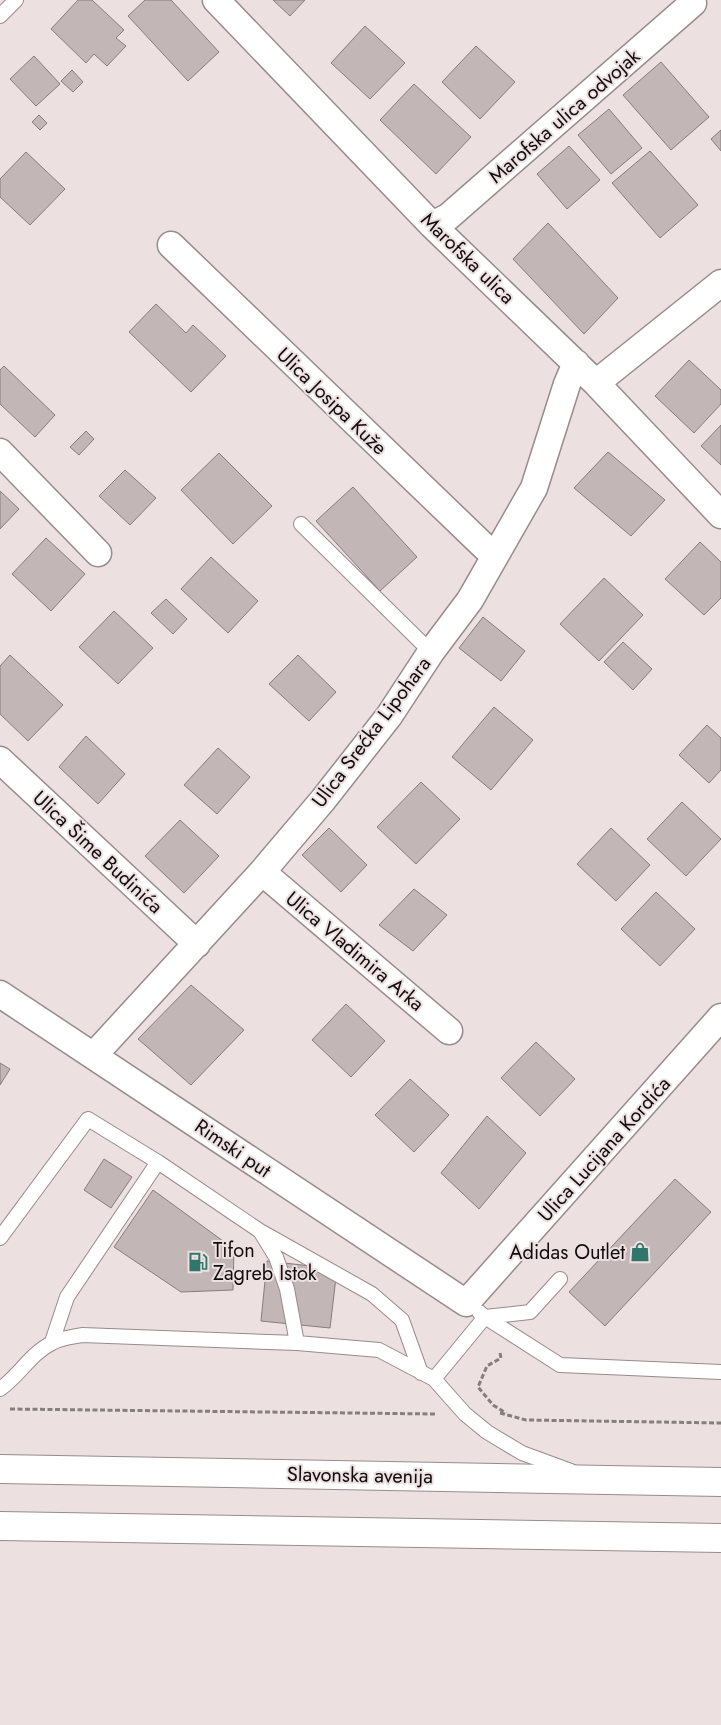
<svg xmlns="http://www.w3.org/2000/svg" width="721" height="1725" font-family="Jost,sans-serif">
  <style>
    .building { fill: #c3b6b7; stroke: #887c7d }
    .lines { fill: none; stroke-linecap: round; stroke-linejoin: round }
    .lane-casing { stroke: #988b8c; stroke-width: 16 }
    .street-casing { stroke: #988b8c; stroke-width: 29 }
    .secondary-casing { stroke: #988b8c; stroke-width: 30 }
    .path { stroke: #867e7e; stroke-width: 3; stroke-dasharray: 5 2.5; stroke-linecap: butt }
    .lane { stroke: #fff; stroke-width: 14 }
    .street { stroke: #fff; stroke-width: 26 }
    .secondary { stroke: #fff; stroke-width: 28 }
    .labels { text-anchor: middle; stroke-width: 4; stroke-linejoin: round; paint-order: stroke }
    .street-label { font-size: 20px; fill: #100c0c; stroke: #ede0e1 }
    .poi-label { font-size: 20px; fill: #100c0c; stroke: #ede0e1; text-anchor: start }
  </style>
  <rect width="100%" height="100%" fill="#ede0e1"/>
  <!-- building -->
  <path class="building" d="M78 0H92L124 30 116 38 126 46 107 66 94 54 86 63 51 29Z
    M145 0H171L219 52 188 81 128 16Z
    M273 0H305L290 16Z
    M365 26 405 63 370 99 331 63Z
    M476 46 515 82 480 119 442 82Z
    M34 56 60 84 36 106 10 79Z
    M661 62 709 117 671 150 623 95Z
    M72 70 83 82 73 92 61 81Z
    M414 84 471 137 436 174 380 120Z
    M609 109 642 148 611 174 578 135Z
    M39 115 47 123 40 130 32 122Z
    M721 130V151L711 139Z
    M569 146 600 180 567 209 537 174Z
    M650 151 698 205 660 238 612 183Z
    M26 152 65 189 30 225 0 197V179Z
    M548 223 618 298 584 334 513 259Z
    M156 304 186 333 193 325 226 356 191 392 129 332Z
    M689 360 721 390V404L694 433 655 396Z
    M4 366 55 415 35 437 0 404V370Z
    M721 425V465L701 446Z
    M86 431 94 439 79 455 70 447Z
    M608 452 665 500 631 536 574 488Z
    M219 453 272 506 233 544 181 490Z
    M125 470 156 498 130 525 99 496Z
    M353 487 417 557 380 591 316 521Z
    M0 491 19 509 0 529Z
    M46 538 85 574 51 611 12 574Z
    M700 542 721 562V598L704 615 665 579Z
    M211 557 258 601 228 633 181 589Z
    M604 578 643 615 599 661 560 624Z
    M166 599 187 619 173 634 151 613Z
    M114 611 153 648 118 684 79 647Z
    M483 617 525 651 501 681 459 648Z
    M623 642 652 669 633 690 604 662Z
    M10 655 63 705 28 741 0 714V666Z
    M298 655 336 692 309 721 269 684Z
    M494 707 533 740 491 790 452 757Z
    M707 725 721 738V770L709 783 679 755Z
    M86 736 125 774 98 804 59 767Z
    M218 748 250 777 217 814 184 785Z
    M421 782 460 819 416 864 377 827Z
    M682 802 721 839 686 876 647 839Z
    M180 820 219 856 184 893 145 856Z
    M329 828 367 865 341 892 302 855Z
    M611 828 650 865 616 901 577 864Z
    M414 889 447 915 413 951 379 925Z
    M656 892 695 929 660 966 621 929Z
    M191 985 244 1030 191 1085 138 1039Z
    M346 1004 385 1041 351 1077 312 1040Z
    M536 1042 575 1079 540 1116 501 1078Z
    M0 1063 10 1069 0 1085Z
    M410 1079 449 1115 414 1152 375 1115Z
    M487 1116 526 1153 479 1209 441 1173Z
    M104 1159 132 1177 111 1208 84 1190Z
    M675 1179 711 1212 605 1326 569 1292Z
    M153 1190 234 1249 233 1290 181 1292 114 1247Z
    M267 1261 337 1269 330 1328 261 1321Z"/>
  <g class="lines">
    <defs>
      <path id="lane" d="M0 16 16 0
        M301 524 431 652
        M262 1232 372 1294 402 1320 421 1373
        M0 1238 88 1119 158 1162
        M485 1317 560 1365 721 1372
        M485 1317 530 1312 560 1279
        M52 1342 67 1297 158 1162 260 1231 276 1257 287 1289 297 1343
        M434 1379 485 1317 479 1312
        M0 1389C19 1376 31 1353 52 1343 60 1338 73 1337 82 1335L297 1343 379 1350 434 1379 465 1414 487 1432 522 1453 571 1471"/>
      <path id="street" d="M216 0 432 225 596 383 721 515
        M432 225 448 217 693 3
        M171 245 494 556
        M596 383 721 283
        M0 452 98 553
        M0 760 197 944
        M262 872 449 1031
        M0 994 466 1303 721 1017
        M94 1055 262 872 323 800 389 716 431 652 470 600 534 488 567 384 576 363"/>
      <path id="secondary" d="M0 1469 721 1482
        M0 1526 721 1538"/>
    </defs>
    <!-- lane casing -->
    <use href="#lane" class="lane-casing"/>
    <!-- street casing -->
    <use href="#street" class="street-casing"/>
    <!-- secondary casing -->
    <use href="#secondary" class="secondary-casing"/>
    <!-- path -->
    <path class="path" d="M500 1353 501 1358 487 1366 478 1387 493 1405 506 1413
      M10 1409 436 1414
      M500 1413 526 1420 721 1423"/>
    <!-- lane -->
    <use href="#lane" class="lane"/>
    <!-- street -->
    <use href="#street" class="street"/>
    <!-- secondary -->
    <use href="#secondary" class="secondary"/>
  </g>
  <!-- icons -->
  <defs>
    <symbol id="shop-bare" viewBox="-9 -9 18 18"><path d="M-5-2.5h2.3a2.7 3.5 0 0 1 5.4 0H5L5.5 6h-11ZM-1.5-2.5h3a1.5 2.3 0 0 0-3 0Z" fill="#30766b" stroke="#ede0e1" stroke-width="2.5" paint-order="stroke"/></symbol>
    <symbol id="fuel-bare" viewBox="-9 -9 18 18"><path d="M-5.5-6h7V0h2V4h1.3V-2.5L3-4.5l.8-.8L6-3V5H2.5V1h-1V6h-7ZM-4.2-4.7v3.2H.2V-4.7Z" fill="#30766b" stroke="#ede0e1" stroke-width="2.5" paint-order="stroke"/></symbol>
  </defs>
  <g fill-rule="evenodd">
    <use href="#shop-bare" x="626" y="1238" width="28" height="28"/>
    <use href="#fuel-bare" x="184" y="1248" width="28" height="28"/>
  </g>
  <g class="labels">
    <!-- street labels -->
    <g class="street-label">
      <text transform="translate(564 116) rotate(-41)" y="7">Marofska ulica odvojak</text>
      <text transform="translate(468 258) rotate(44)" y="7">Marofska ulica</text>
      <text transform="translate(332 401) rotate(44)" y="7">Ulica Josipa Kuže</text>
      <text transform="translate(371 732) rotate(-53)" y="7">Ulica Srećka Lipohara</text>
      <text transform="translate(98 852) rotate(43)" y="7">Ulica Šime Budinića</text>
      <text transform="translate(355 951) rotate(40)" y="7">Ulica Vladimira Arka</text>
      <text transform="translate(233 1148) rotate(34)" y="7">Rimski put</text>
      <text transform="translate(604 1149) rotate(-48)" y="7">Ulica Lucijana Kordića</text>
      <text transform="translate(360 1475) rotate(1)" y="7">Slavonska avenija</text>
    </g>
    <!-- poi labels -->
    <g class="poi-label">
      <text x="213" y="1257">Tifon<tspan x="213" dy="23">Zagreb Istok</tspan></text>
      <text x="625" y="1259" text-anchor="end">Adidas Outlet</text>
    </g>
  </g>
</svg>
